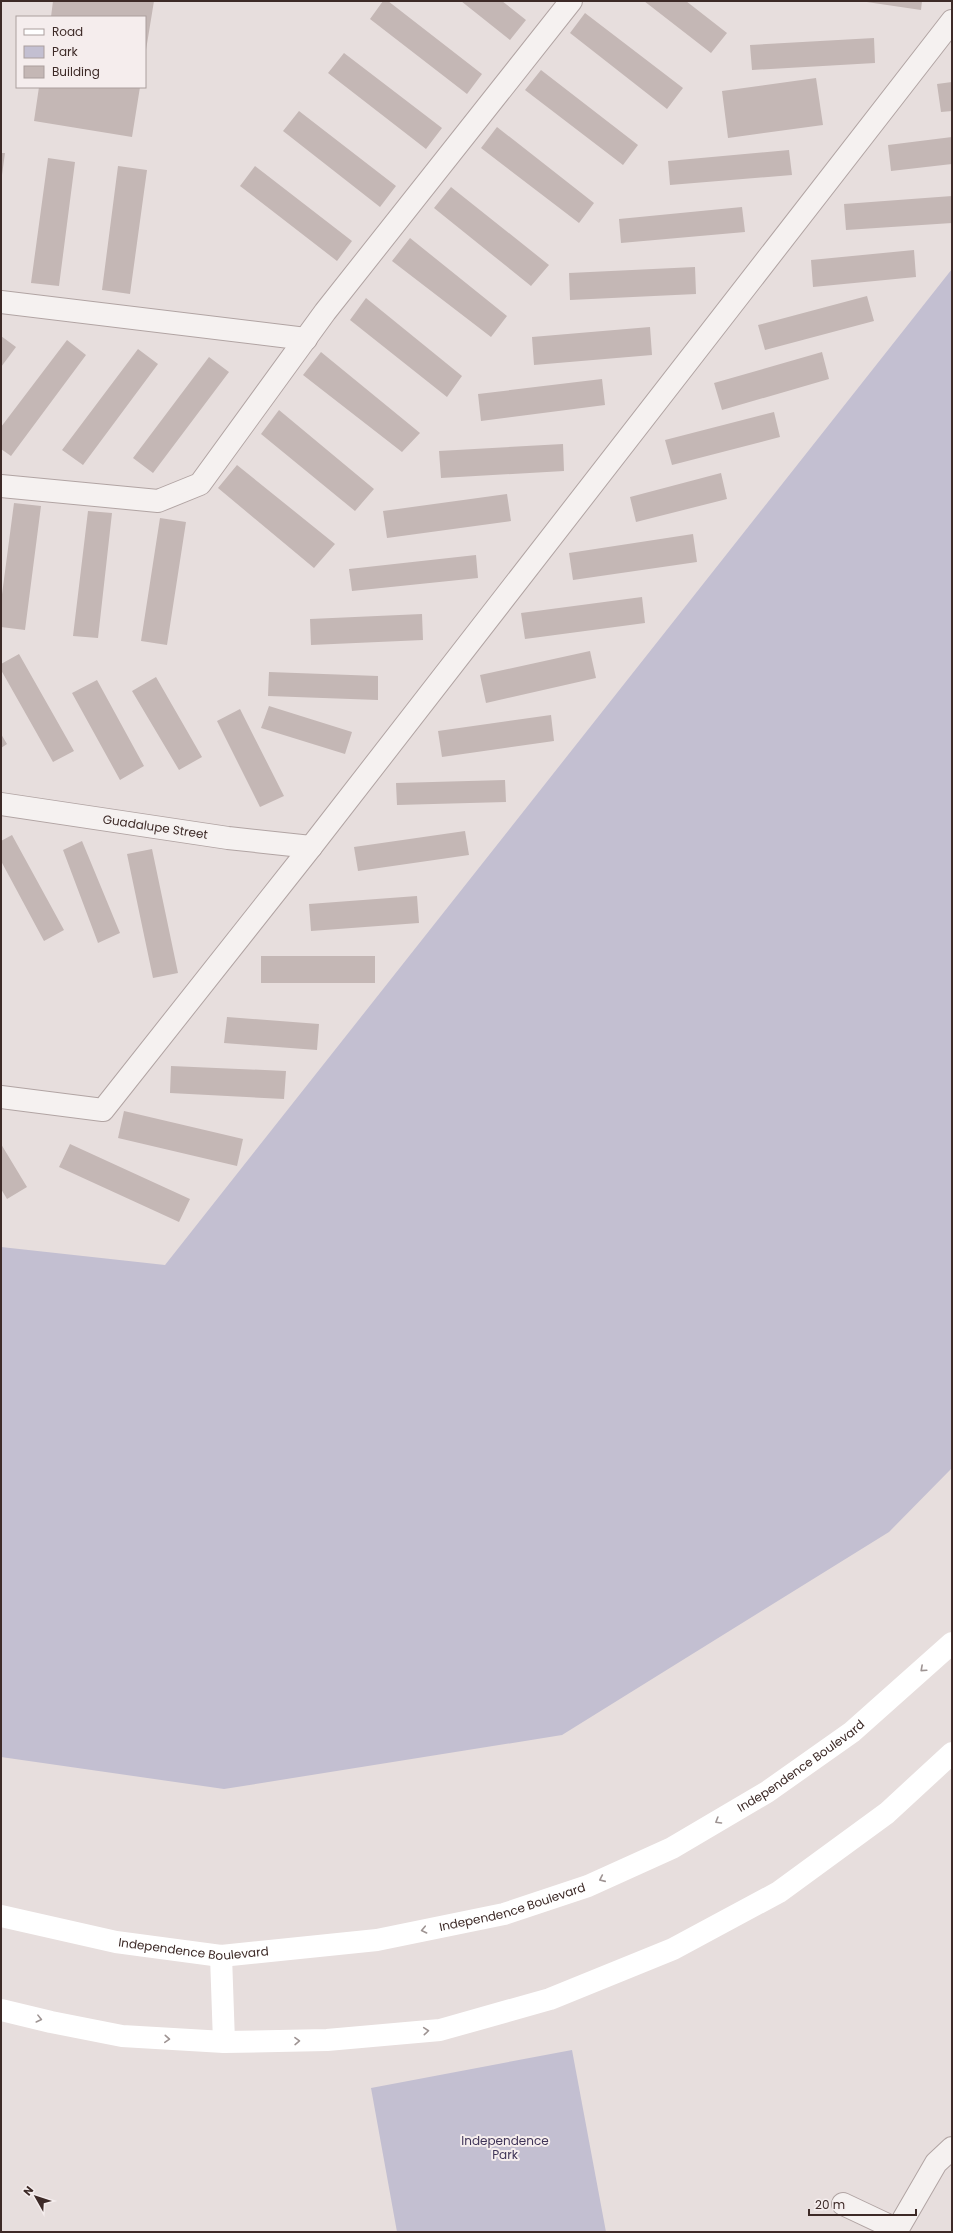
<svg xmlns="http://www.w3.org/2000/svg" width="953" height="2233" font-family="Poppins,sans-serif">
  <style>
    .green { fill: #c3bfd1 }
    .building { fill: #c4b7b5 }
    .lines { fill: none; stroke-linecap: round; stroke-linejoin: round }
    .minor-casing { stroke: #b1a4a3; stroke-width: 24 }
    .minor { stroke: #f5f1f0; stroke-width: 22 }
    .secondary { stroke: #fff; stroke-width: 22 }
    .oneway { stroke: #9e9493 }
    .labels { text-anchor: middle; stroke-width: 4; stroke-linejoin: round; paint-order: stroke }
    .street-label { font-size: 12px; fill: #3d2a27; stroke: #f5eded }
    .park-label { font-size: 12px; fill: #403558; stroke: #f5eded }
  </style>
  <rect width="100%" height="100%" fill="#e7dedd"/>
  <!-- green -->
  <path class="green" d="M952 269V1468L889 1532 562 1735 224 1789 1 1757V1247L165 1265Z
    M572 2050 606 2232H397L371 2088Z"/>
  <!-- building -->
  <path class="building" d="M53 1H154L146 50 145 17H51Z
    M383 1H388L482 74 467 94 370 19Z
    M461 1H502L526 20 510 40Z
    M644 1H686L727 33 711 53Z
    M860 1H922L921 10Z
    M585 13 683 88 667 109 570 33Z
    M874 38 875 63 752 70 750 45Z
    M344 53 442 128 426 149 328 73Z
    M541 70 638 145 623 165 525 90Z
    M816 78 823 125 728 138 722 91Z
    M952 82V111L941 112 937 84Z
    M39 87H140L132 137 34 121Z
    M299 111 396 186 380 207 283 131Z
    M497 127 594 203 579 223 481 148Z
    M952 137V164L891 171 888 145Z
    M789 150 792 175 670 185 668 161Z
    M1 153H5L2 175H1Z
    M48 158 75 162 59 286 31 283Z
    M118 166 147 170 130 294 102 290Z
    M255 166 352 241 337 261 240 186Z
    M451 187 549 265 531 286 434 208Z
    M952 196V223L846 230 844 204Z
    M742 207 745 232 621 243 619 219Z
    M410 238 507 316 491 337 392 261Z
    M914 250 916 277 813 287 811 260Z
    M695 267 696 294 570 300 569 273Z
    M867 296 874 321 765 350 758 325Z
    M366 298 462 376 447 397 350 320Z
    M650 327 652 355 534 365 532 337Z
    M1 336 16 347 1 367Z
    M67 340 86 355 11 456 1 449V427Z
    M138 349 158 364 83 465 62 450Z
    M321 352 420 433 402 452 303 375Z
    M822 352 829 379 722 410 714 383Z
    M209 357 229 372 153 473 133 458Z
    M602 379 605 405 481 421 478 394Z
    M279 410 374 489 355 511 261 434Z
    M774 412 780 437 672 465 665 440Z
    M563 444 564 471 441 478 439 451Z
    M237 465 335 544 314 568 218 488Z
    M721 473 727 499 636 522 630 497Z
    M507 494 511 521 387 538 383 511Z
    M14 503 41 506 25 630 1 627V602Z
    M88 511 112 513 98 638 73 636Z
    M160 518 186 522 167 645 141 641Z
    M693 534 697 562 573 580 569 553Z
    M476 555 478 578 352 591 349 569Z
    M642 597 645 623 525 639 521 613Z
    M422 614 423 640 311 645 310 619Z
    M590 651 596 678 486 703 480 675Z
    M19 654 74 751 53 762 1 670V664Z
    M269 672 378 676V700L268 696Z
    M156 677 202 757 179 770 132 691Z
    M97 680 144 766 120 780 72 693Z
    M269 706 352 732 345 754 261 728Z
    M240 709 284 796 260 807 217 721Z
    M551 715 554 741 442 757 438 731Z
    M1 734 7 744 1 748Z
    M505 780 506 802 397 805 396 783Z
    M465 831 469 855 358 871 354 847Z
    M12 835 64 930 44 941 1 861V841Z
    M82 841 120 933 98 943 63 850Z
    M152 849 178 973 153 978 127 854Z
    M417 896 419 923 311 931 309 904Z
    M261 956H375V983H261Z
    M227 1017 319 1024 317 1050 224 1043Z
    M171 1066 286 1071 284 1099 170 1093Z
    M124 1111 243 1139 237 1166 118 1138Z
    M1 1144 27 1187 7 1199 1 1189Z
    M70 1144 190 1199 179 1222 59 1167Z"/>
  <g class="lines">
    <defs>
      <g id="minor">
        <path d="M1 302 306 339"/>
        <path d="M1 486 158 501 200 484 325 312 571 1"/>
        <path id="s1" d="M1 804 228 838 311 847"/>
        <path d="M1 1097 103 1110 311 847 952 21"/>
        <path d="M843 2204 896 2229"/>
        <path d="M896 2232 936 2163 952 2148"/>
      </g>
    </defs>
    <!-- minor casing -->
    <use href="#minor" class="minor-casing"/>
    <!-- minor -->
    <use href="#minor" class="minor"/>
    <!-- secondary -->
    <g class="secondary">
      <path id="s2" d="M1 1916 116 1942 221 1956 377 1940 504 1914 588 1886 672 1848 767 1792 852 1732 952 1643"/>
      <path d="M221 1956 224 2042"/>
      <path d="M1 2010 51 2022 122 2036 224 2042 327 2040 440 2030 550 1999 673 1949 779 1892 887 1813 952 1753"/>
    </g>
  </g>
  <!-- one-way arrows -->
  <defs><path id="oneway-chevron" d="M-2-3.5L2.5 0L-2 3.5" fill="none" stroke-width="1.6" stroke-linecap="round" stroke-linejoin="round"/></defs>
  <g class="oneway">
    <use href="#oneway-chevron" transform="translate(923 1669) rotate(138)"/>
    <use href="#oneway-chevron" transform="translate(718 1821) rotate(149)"/>
    <use href="#oneway-chevron" transform="translate(602 1879) rotate(156)"/>
    <use href="#oneway-chevron" transform="translate(424 1930) rotate(168)"/>
    <use href="#oneway-chevron" transform="translate(39 2019) rotate(14)"/>
    <use href="#oneway-chevron" transform="translate(426 2031) rotate(-5)"/>
    <use href="#oneway-chevron" transform="translate(167 2039) rotate(4)"/>
    <use href="#oneway-chevron" transform="translate(297 2041) rotate(-1)"/>
  </g>
  <g class="labels">
    <!-- street labels -->
    <g class="street-label">
      <text dy="4" stroke="none"><textPath href="#s1" startOffset="156">Guadalupe Street</textPath></text>
      <text dy="4" stroke="none"><textPath href="#s2" startOffset="844">Independence Boulevard</textPath></text>
      <text dy="4" stroke="none"><textPath href="#s2" startOffset="520">Independence Boulevard</textPath></text>
      <text dy="4" stroke="none"><textPath href="#s2" startOffset="196">Independence Boulevard</textPath></text>
    </g>
    <!-- park labels -->
    <g class="park-label">
      <text x="505" y="2145">Independence<tspan x="505" dy="14">Park</tspan></text>
    </g>
  </g>
  <!-- border -->
  <rect width="953" height="2233" fill="none" stroke="#3d2a27" stroke-width="4"/>
  <!-- legend -->
  <rect x="16" y="16" width="130" height="72" fill="#f5eded" stroke="#ab9f9e"/>
  <rect x="24" y="29" width="20" height="6" fill="#ffffff" stroke="#ab9f9e"/>
  <text x="52" y="36" font-size="12" fill="#3d2a27">Road</text>
  <rect x="24" y="46" width="20" height="12" fill="#c3bfd1" stroke="#ab9f9e"/>
  <text x="52" y="56" font-size="12" fill="#3d2a27">Park</text>
  <rect x="24" y="66" width="20" height="12" fill="#c4b7b5" stroke="#ab9f9e"/>
  <text x="52" y="76" font-size="12" fill="#3d2a27">Building</text>
  <!-- north arrow -->
  <g transform="translate(36 2197) rotate(309)" stroke="#f5eded" stroke-width="3" paint-order="stroke">
  <path d="M0-3L7 15L0 10L-7 15Z" fill="#3d2a27"/>
  <text y="-6" font-size="11" font-weight="bold" text-anchor="middle" fill="#3d2a27">N</text>
  </g>
  <!-- scale -->
  <path d="M809 2209v6h107v-6" fill="none" stroke="#3d2a27" stroke-width="2"/>
  <text x="815" y="2209" font-size="12" fill="#3d2a27" stroke="#f5eded" stroke-width="3" paint-order="stroke">20 m</text>
</svg>
